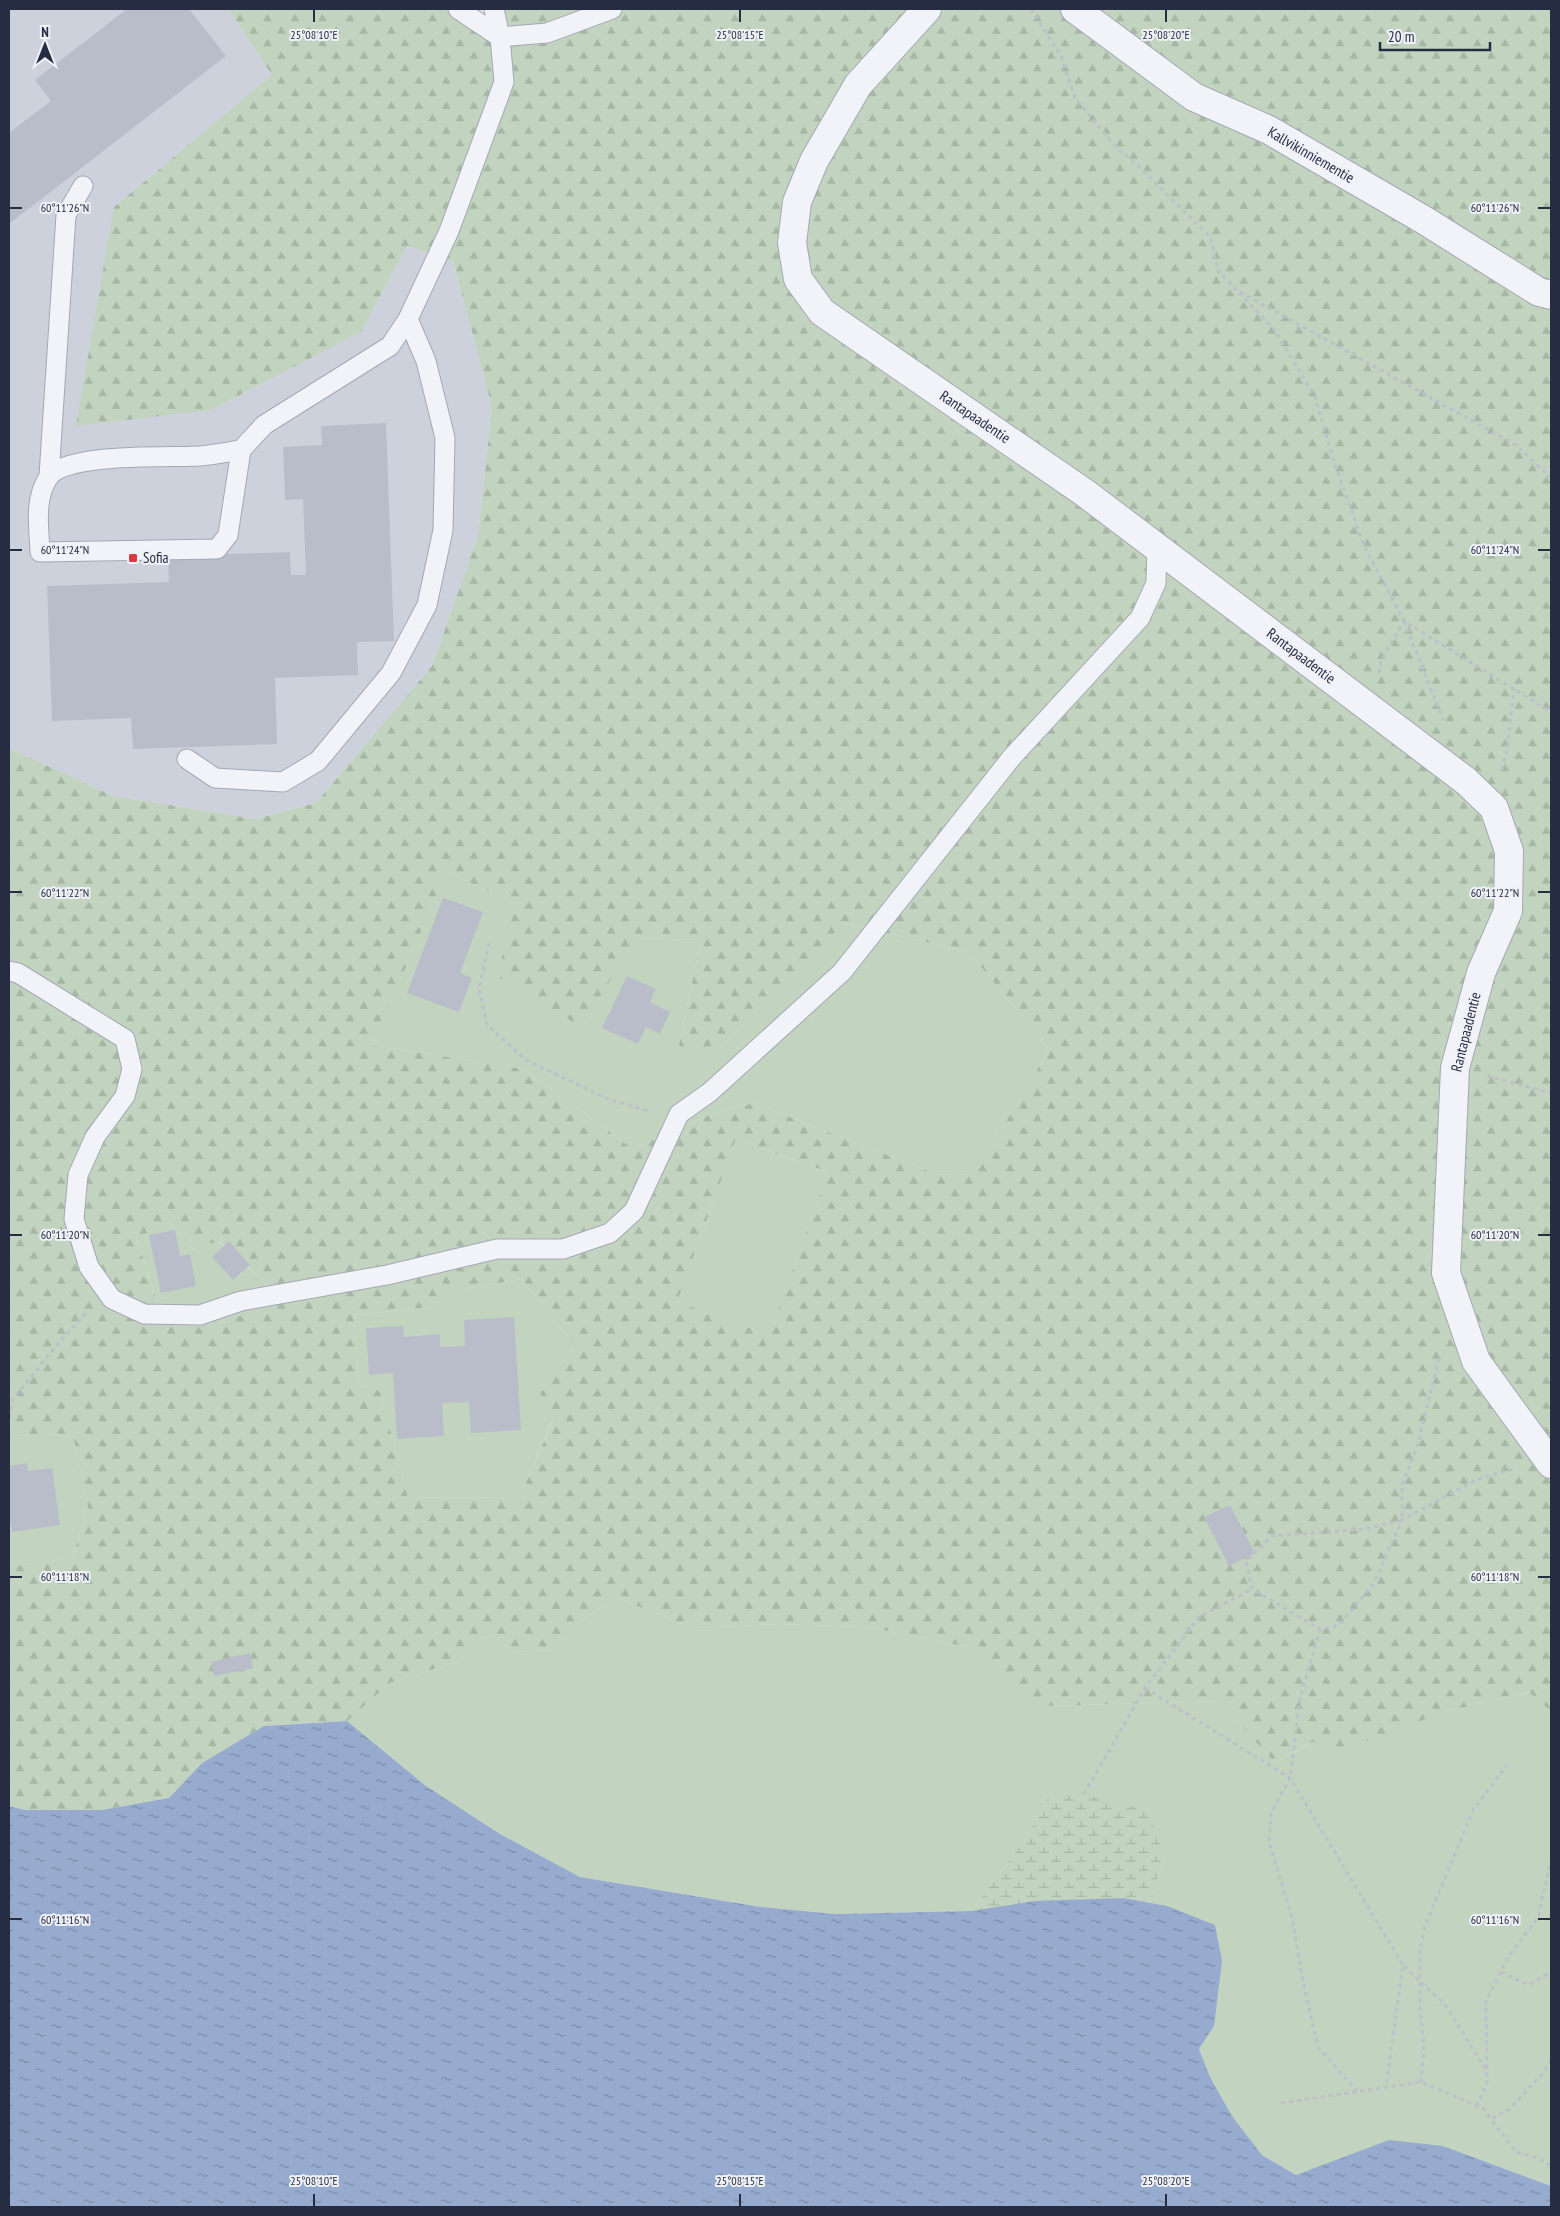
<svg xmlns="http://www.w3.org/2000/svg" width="1560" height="2216" font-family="'PT Sans Narrow',sans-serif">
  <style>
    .built { fill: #cdd1dc }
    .green { fill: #c2d4bf }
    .forest { fill: url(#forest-firs); fill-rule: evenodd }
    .wetland { fill: url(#wetland-marsh) }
    .water { fill: url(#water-ripples) }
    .building { fill: #b9bdca }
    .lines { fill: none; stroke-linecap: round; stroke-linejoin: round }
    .service-casing { stroke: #a4a8b4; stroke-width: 21 }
    .minor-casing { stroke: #a4a8b4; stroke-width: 30 }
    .path { stroke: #bdc0c9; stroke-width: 3; stroke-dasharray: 4 4; stroke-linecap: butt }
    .service { stroke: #f2f3f8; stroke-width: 19 }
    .minor { stroke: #f2f3f8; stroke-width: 28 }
    .ticks { fill: none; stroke: #262d42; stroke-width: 2 }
    .poi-dot { fill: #db383f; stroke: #eff1f7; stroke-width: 2 }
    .labels { text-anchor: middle; stroke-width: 4; stroke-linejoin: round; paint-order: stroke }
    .street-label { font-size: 15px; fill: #262d42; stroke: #eff1f7 }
    .poi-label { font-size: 15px; fill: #262d42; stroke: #eff1f7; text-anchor: start }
    .ticks-label { font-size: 12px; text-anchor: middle; fill: #262d42; stroke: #eff1f7; stroke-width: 4; stroke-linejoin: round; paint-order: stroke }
  </style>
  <defs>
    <pattern id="forest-firs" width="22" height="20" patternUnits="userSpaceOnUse" patternTransform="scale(1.25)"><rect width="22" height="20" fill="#c2d4bf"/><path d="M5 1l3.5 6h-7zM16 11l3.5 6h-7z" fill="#a7b6a5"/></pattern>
    <pattern id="wetland-marsh" width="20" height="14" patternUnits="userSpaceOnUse" patternTransform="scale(1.25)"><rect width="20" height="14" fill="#c2d4bf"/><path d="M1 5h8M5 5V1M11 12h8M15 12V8" fill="none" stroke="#a7b6a5"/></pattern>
    <pattern id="water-ripples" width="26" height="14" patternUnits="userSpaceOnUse" patternTransform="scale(1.25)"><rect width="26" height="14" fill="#96abcd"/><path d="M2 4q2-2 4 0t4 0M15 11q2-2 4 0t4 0" fill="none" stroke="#7a8ca8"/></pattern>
  </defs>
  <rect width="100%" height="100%" fill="#dfe2ea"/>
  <!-- built -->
  <path class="built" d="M9 9H228L272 75 114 207 211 410 361 332 407 246 453 261 492 407 478 536 432 666 316 803 255 819 113 796 9 748Z"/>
  <!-- green -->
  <path class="green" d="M447 872 516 904 583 1028 634 938 701 940 678 1049 720 1047 843 923 969 952 1049 1050 976 1172 928 1171 754 1103 711 1114 633 1149 523 1069 372 1045Z
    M736 1139 828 1172 769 1336 677 1302Z
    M170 1223 193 1249 218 1241 275 1291 246 1316 162 1317 136 1236Z
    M521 1279 574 1345 540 1394 553 1419 520 1497 408 1498 380 1390 359 1385 354 1315 431 1307 452 1291Z
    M73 1434 88 1508 72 1558 9 1567V1436Z
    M617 1598 692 1628 779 1624 867 1627 969 1647 1045 1706 1219 1701 1274 1762 1314 1742 1530 1692 1551 1711V2186L1443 2146 1324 2165 1296 2175 1262 2155 1232 2116 1210 2077 1199 2049 1214 2026 1167 1906 1151 1903 1164 1855 1047 1798 1027 1837 971 1911 835 1914 761 1907 580 1877 500 1834 426 1786 347 1721 390 1683 461 1660 471 1640 494 1636 515 1652 554 1650 584 1618Z"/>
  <!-- forest -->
  <path class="forest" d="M228 9H453L478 28 499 9H1551V1711L1529 1692 1444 1712 1334 1753 1313 1742 1274 1762 1219 1701 1044 1706 969 1647 867 1627 779 1624 692 1628 617 1598 584 1618 554 1650 515 1652 494 1636 471 1640 461 1660 390 1683 347 1721 264 1726 202 1763 169 1798 102 1810H25L9 1806V1567L72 1558 88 1508 73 1434 9 1436V748L113 796 255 819 316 803 432 666 478 536 492 407 453 261 407 246 361 332 211 410 76 426 114 207 272 75ZM447 872 516 904 497 976 583 1028 634 938 701 940 678 1050 720 1047 844 923 969 952 1049 1050 976 1172 928 1171 754 1103 711 1114 633 1149 523 1069 372 1045ZM736 1139 828 1172 769 1335 677 1302ZM170 1223 193 1249 219 1241 275 1291 246 1316 162 1317 136 1237ZM521 1279 574 1345 540 1394 553 1420 520 1497 408 1498 380 1390 359 1385 354 1315 431 1307 452 1291Z"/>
  <!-- wetland -->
  <path class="wetland" d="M1084 1794 1148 1811 1164 1855 1151 1903 1124 1898 971 1911 1027 1837 1047 1798Z"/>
  <!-- water -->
  <path class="water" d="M347 1721 426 1786 500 1834 580 1877 761 1907 835 1914 971 1911 1035 1901 1124 1898 1167 1906 1215 1925 1222 1961 1214 2026 1199 2049 1210 2077 1232 2116 1262 2155 1296 2175 1389 2140 1443 2146 1551 2186V2207H9V1806L25 1810H102L169 1798 202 1763 264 1726Z"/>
  <!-- building -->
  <path class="building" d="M127 9H189L226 56 9 224V133L51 101 35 80Z
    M386 423 394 641 357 642 358 675 275 678 277 744 133 749 131 718 52 721 47 586 169 582 168 556 290 552 291 575H306L303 499 285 500 283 447 322 445 321 426Z
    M443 898 483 912 460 973 472 978 459 1012 407 993Z
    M627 976 656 989 650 1002 670 1012 660 1034 646 1027 638 1044 602 1028Z
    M175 1230 180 1256 190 1254 196 1286 161 1293 149 1235Z
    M229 1241 250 1265 233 1280 212 1257Z
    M514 1317 521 1430 471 1433 469 1402 442 1403 444 1436 397 1439 393 1373 369 1375 366 1328 403 1326 404 1337 440 1334V1347L465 1346 464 1320Z
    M27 1463 28 1471 52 1468 60 1525 12 1532 11 1524H9V1466Z
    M1230 1505 1255 1553 1229 1566 1204 1517Z
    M250 1653 253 1668 214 1676 211 1662Z"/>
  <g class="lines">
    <defs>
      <path id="service" d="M458 9 500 37 547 33 612 9
        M241 450C228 452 214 455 200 456 170 458 65 452 48 478 34 500 39 527 40 552L217 549 228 535 241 450 264 425 390 346 408 319 449 231 504 82 500 37 494 9
        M49 476 66 215 83 186
        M187 759 215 778 283 782 318 761 391 673 427 605 443 530 445 438 426 361 408 319
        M9 971 18 973 125 1039 132 1069 125 1096 95 1137 78 1175 74 1219 89 1267 112 1299 144 1314 200 1315 241 1301 387 1275 497 1249H563L610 1233 634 1211 679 1114 710 1092 842 972 1012 757 1140 618 1156 583 1157 547"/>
      <path id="minor" d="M927 9 858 85 814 161 797 202 792 243 798 279 822 312 1085 493 1466 781 1494 808 1509 851 1508 911 1481 973 1455 1068 1446 1273 1476 1361 1551 1464
        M1075 9 1194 97 1269 130 1424 220 1539 292 1551 295"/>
    </defs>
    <!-- service casing -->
    <use href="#service" class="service-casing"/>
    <!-- minor casing -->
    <use href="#minor" class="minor-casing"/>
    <!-- path -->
    <path class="path" d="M1031 9 1061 56 1075 98 1114 145 1138 166 1211 238 1218 271 1274 329 1315 397 1333 459 1364 546 1404 621 1551 712
      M1240 292 1516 445 1551 478
      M1404 621 1443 720
      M1379 673 1381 660 1404 621
      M1502 770 1507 750 1514 689
      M489 943 479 989 487 1025 526 1060 608 1099 649 1111
      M1487 1076 1551 1093
      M1439 1358 1417 1447 1402 1485V1520L1365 1529 1272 1536 1246 1561 1252 1589 1320 1629 1333 1628 1342 1622 1374 1583 1402 1520 1478 1479 1513 1469
      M9 1418 13 1399 56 1346 87 1312
      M1320 1629 1300 1699 1290 1778 1271 1813 1269 1842 1292 1917 1301 1972 1318 2047 1357 2091
      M1145 1688 1290 1778 1403 1965 1386 2087
      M1084 1794 1145 1688 1199 1617 1252 1589
      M1404 1966 1447 2007 1487 2072
      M1501 1972 1528 1985 1551 1972
      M1551 2060 1542 2074 1511 2108 1491 2119 1516 2152 1538 2158 1551 2166
      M1421 2082 1424 2050 1420 2006V1951L1425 1926 1473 1810 1507 1765
      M1281 2103 1421 2082 1484 2109 1491 2119
      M1476 2106 1487 2084 1486 2001 1508 1957 1538 1918 1551 1860"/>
    <!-- service -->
    <use href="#service" class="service"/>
    <!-- minor -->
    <use href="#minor" class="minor"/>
  </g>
  <!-- ticks -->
  <path class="ticks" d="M314 10V22M740 10V22M1166 10V22M10 208H22M1538 208H1550M10 550H22M1538 550H1550M10 892H22M1538 892H1550M10 1235H22M1538 1235H1550M10 1577H22M1538 1577H1550M10 1919H22M1538 1919H1550M314 2194V2206M740 2194V2206M1166 2194V2206"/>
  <!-- markers -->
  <rect class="poi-dot" x="128" y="553" width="10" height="10" rx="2.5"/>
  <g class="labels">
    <!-- street labels -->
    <g class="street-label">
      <text transform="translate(1311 155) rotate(30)" y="5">Kallvikinniementie</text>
      <text transform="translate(975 417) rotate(34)" y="5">Rantapaadentie</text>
      <text transform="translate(1301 656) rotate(37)" y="5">Rantapaadentie</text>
      <text transform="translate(1466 1032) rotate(-76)" y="5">Rantapaadentie</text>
    </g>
    <!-- poi labels -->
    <g class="poi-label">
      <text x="143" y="563">Sofia</text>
    </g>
  </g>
  <g class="ticks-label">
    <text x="314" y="39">25°08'10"E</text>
    <text x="740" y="39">25°08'15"E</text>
    <text x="1166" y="39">25°08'20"E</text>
    <text x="65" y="212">60°11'26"N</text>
    <text x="1495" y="212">60°11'26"N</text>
    <text x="65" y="554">60°11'24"N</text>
    <text x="1495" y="554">60°11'24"N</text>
    <text x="65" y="897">60°11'22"N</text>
    <text x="1495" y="897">60°11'22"N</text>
    <text x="65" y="1239">60°11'20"N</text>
    <text x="1495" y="1239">60°11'20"N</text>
    <text x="65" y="1581">60°11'18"N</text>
    <text x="1495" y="1581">60°11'18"N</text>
    <text x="65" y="1924">60°11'16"N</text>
    <text x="1495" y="1924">60°11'16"N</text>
    <text x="314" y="2185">25°08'10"E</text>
    <text x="740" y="2185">25°08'15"E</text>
    <text x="1166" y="2185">25°08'20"E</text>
  </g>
  <!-- border -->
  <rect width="1560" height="2216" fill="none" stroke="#262d42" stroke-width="20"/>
  <!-- north arrow -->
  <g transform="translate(45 45)" stroke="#eff1f7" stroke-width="4" paint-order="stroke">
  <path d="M0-4L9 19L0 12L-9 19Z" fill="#262d42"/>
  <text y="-8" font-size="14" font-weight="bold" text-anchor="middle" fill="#262d42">N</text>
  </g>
  <!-- scale -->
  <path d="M1380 42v8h110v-8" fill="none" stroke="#262d42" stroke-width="2.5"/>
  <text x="1388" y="42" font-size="15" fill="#262d42" stroke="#eff1f7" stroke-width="4" paint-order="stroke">20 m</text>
</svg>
